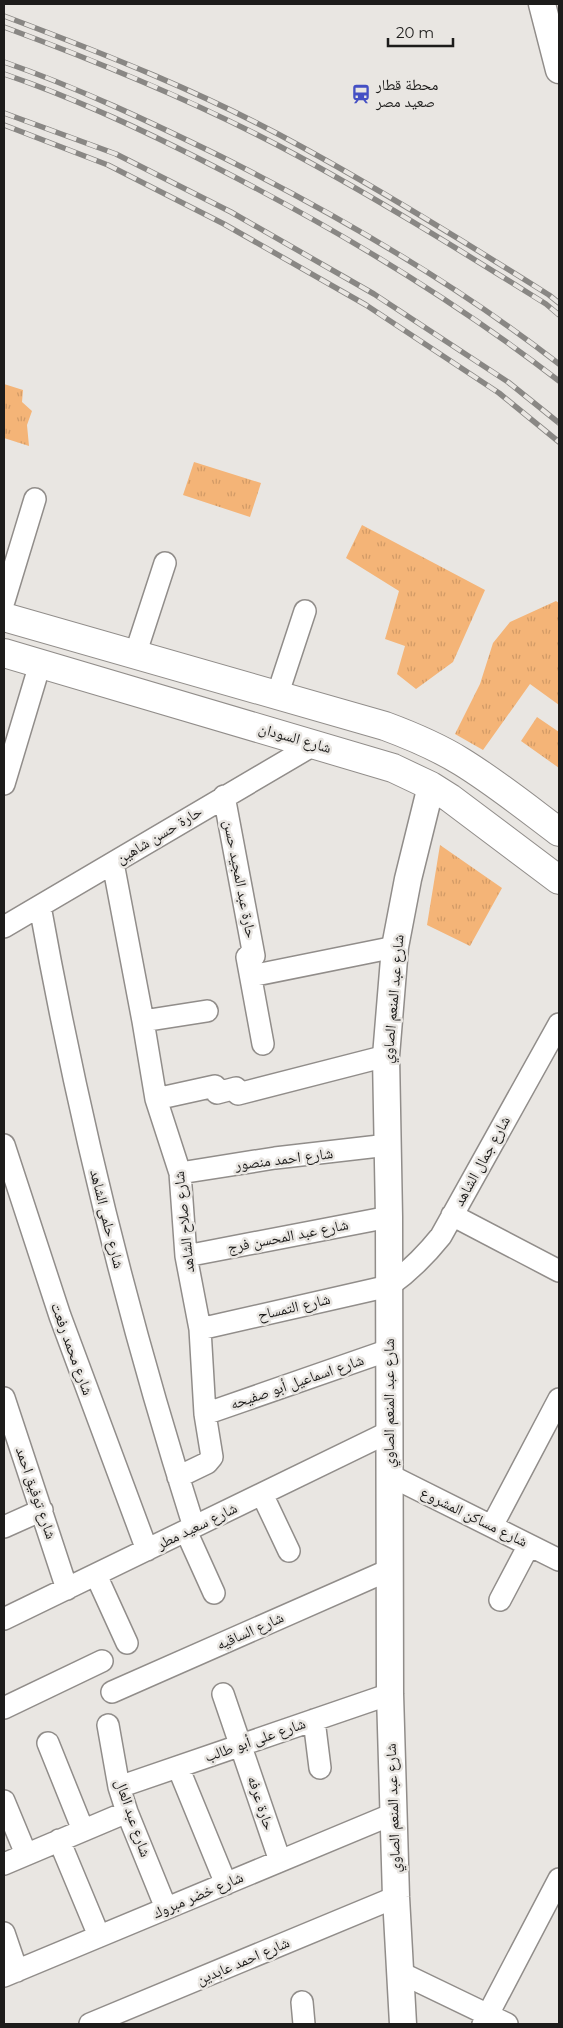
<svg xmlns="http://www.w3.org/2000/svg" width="563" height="2028" font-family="Montserrat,'Noto Naskh Arabic',sans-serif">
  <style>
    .grass { fill: url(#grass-tufts) }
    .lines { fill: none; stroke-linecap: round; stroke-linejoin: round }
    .minor-casing { stroke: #918d8a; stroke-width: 24 }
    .tertiary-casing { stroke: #918d8a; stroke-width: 29 }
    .primary-casing { stroke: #918d8a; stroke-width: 30 }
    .minor { stroke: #fff; stroke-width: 21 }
    .tertiary { stroke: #fff; stroke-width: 26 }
    .primary { stroke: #fff; stroke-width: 28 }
    .rail-casing { stroke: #898784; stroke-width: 5.5 }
    .rail { stroke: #e9e6e2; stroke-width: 4; stroke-dasharray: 11; stroke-linecap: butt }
    .labels { text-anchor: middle; stroke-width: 5; stroke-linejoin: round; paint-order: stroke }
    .poi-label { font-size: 15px; fill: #1d1c1b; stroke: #e9e6e2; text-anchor: start }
    .street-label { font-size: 15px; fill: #1d1c1b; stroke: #e9e6e2 }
  </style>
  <defs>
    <pattern id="grass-tufts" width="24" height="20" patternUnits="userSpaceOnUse" patternTransform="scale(1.25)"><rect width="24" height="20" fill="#f4b477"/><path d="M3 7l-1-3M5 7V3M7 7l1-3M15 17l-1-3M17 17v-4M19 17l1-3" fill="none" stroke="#d19a66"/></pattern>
  </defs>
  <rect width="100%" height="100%" fill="#e9e6e2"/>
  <!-- grass -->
  <path class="grass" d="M4 384 23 390 22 402 32 411 27 425 29 446 4 438Z
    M194 462 261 483 250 517 183 495Z
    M362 525 485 590 453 662 416 689 397 674 405 646 385 639 399 591 346 558Z
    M556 601 559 603V705L530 684 483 750 455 734 480 684 493 643 510 622Z
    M537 717 559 732V768L521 741Z
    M440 845 502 888 470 946 427 925Z"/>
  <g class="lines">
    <defs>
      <path id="minor" d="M4 601 35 499
        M135 655 165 563
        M277 696 305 611
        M4 784 40 664
        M224 796 254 956 247 957 263 1044
        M113 863 143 1021 156 1099 180 1173 186 1256 200 1329 205 1414 212 1457 207 1463 178 1477
        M40 906C78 1117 129 1324 194 1527
        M4 927 315 744
        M251 976 395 947
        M143 1021 207 1011
        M156 1099 215 1086 217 1093 236 1088 238 1094 386 1056
        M4 1145 60 1316 147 1550
        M180 1173 275 1158 388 1145
        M452 1215 559 1271
        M186 1256 389 1217
        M200 1329 389 1286C410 1271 425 1256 441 1236L559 1024
        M4 1398 67 1589
        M205 1414 389 1350
        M389 1475 559 1560
        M262 1494 289 1551
        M492 1526 559 1399
        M4 1527 42 1510
        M186 1531 214 1593
        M96 1575 127 1643
        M500 1600 529 1545
        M4 1619 389 1432
        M112 1692 389 1570
        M223 1694 280 1861
        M4 1708 102 1661
        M314 1720 320 1768
        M108 1725 119 1787 127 1812 166 1908
        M48 1743 83 1830
        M178 1767 226 1884
        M119 1787 390 1694
        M4 1801 26 1854
        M59 1840 99 1936
        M4 1864 127 1812
        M4 1933 17 1971
        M399 1972 507 2024
        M4 1976 393 1814
        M302 2002 304 2024
        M90 2024 396 1897
        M483 2024 559 1879"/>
      <path id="tertiary" d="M542 4 559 70
        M403 2024 396 1897 390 1694 389 1217 386 1056 395 947 408 879 431 786"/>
      <path id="primary" d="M4 617 385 726C412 736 438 747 462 762 496 783 527 808 559 832
        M4 653 393 768 431 786 450 798 559 880"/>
    </defs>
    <!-- minor casing -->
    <use href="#minor" class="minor-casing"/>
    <!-- tertiary casing -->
    <use href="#tertiary" class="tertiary-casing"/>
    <!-- primary casing -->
    <use href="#primary" class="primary-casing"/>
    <!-- minor -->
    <use href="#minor" class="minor"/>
    <!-- tertiary -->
    <use href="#tertiary" class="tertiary"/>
    <!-- primary -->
    <use href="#primary" class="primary"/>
    <defs>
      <path id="rail" d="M4 16C105 54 207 94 302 147 386 193 468 244 549 295L559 303
        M4 27C104 64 204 105 298 156 383 202 464 253 546 304L559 315
        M4 62C79 88 150 122 222 157 339 216 455 283 559 364
        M4 74C78 99 149 133 219 169 338 230 453 299 559 381
        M4 113 116 154 231 212 374 294 508 382 559 423
        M4 125 108 165 224 224 366 305 499 393 559 442"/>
    </defs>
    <!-- rail casing -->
    <use href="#rail" class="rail-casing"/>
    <!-- rail -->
    <use href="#rail" class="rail"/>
  </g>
  <!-- icons -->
  <defs>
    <symbol id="station-bare" viewBox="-9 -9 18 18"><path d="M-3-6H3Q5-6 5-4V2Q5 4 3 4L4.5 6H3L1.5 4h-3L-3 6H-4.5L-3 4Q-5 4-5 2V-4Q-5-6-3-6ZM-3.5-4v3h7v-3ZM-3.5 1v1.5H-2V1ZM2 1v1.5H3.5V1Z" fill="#444fc4" stroke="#e9e6e2" stroke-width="2.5" paint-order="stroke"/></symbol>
  </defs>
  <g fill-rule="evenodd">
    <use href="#station-bare" x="347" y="80" width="28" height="28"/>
  </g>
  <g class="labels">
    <!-- poi labels -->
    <g class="poi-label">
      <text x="376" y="90">محطة قطار<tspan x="376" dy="17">صعيد مصر</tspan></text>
    </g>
    <!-- street labels -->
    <g class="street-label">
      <text transform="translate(295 738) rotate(16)" y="5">شارع السودان</text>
      <text transform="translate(159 835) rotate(-31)" y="5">حارة حسن شاهين</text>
      <text transform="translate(240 879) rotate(79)" y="5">حارة عبد المجيد حسن</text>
      <text transform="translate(393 999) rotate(-85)" y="5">شارع عبد المنعم الصاوي</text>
      <text transform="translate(284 1159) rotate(-7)" y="5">شارع احمد منصور</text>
      <text transform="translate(482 1161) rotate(-61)" y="5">شارع جمال الشاهد</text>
      <text transform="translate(107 1219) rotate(76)" y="5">شارع حلمى الشاهد</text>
      <text transform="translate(184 1222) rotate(-96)" y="5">شارع صلاح الشاهد</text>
      <text transform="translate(288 1236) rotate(-11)" y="5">شارع عبد المحسن فرج</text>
      <text transform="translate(294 1307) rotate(-13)" y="5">شارع التمساح</text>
      <text transform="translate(72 1349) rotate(70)" y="5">شارع محمد رفعت</text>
      <text transform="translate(297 1382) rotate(-19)" y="5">شارع اسماعيل أبو صفيحه</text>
      <text transform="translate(389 1403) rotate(-90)" y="5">شارع عبد المنعم الصاوي</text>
      <text transform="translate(36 1493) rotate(71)" y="5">شارع توفيق احمد</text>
      <text transform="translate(474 1517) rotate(26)" y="5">شارع مساكن المشروع</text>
      <text transform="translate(197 1526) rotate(-26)" y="5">شارع سعيد مطر</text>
      <text transform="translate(250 1631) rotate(-24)" y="5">شارع الساقيه</text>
      <text transform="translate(255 1740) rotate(-19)" y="5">شارع على أبو طالب</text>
      <text transform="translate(261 1803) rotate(72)" y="5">حارة عرفه</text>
      <text transform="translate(393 1808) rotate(-92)" y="5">شارع عبد المنعم الصاوي</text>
      <text transform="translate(133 1818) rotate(71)" y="5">شارع عبد العال</text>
      <text transform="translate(198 1895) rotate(-23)" y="5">شارع خضر مبروك</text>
      <text transform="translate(243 1961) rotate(-23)" y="5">شارع احمد عابدين</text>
    </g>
  </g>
  <!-- border -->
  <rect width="563" height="2028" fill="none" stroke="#1d1c1b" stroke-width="10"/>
  <!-- scale -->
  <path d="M388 38v8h65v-8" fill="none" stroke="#1d1c1b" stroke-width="2.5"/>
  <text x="396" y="38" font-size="15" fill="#1d1c1b" stroke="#e9e6e2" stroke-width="4" paint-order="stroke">20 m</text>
</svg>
